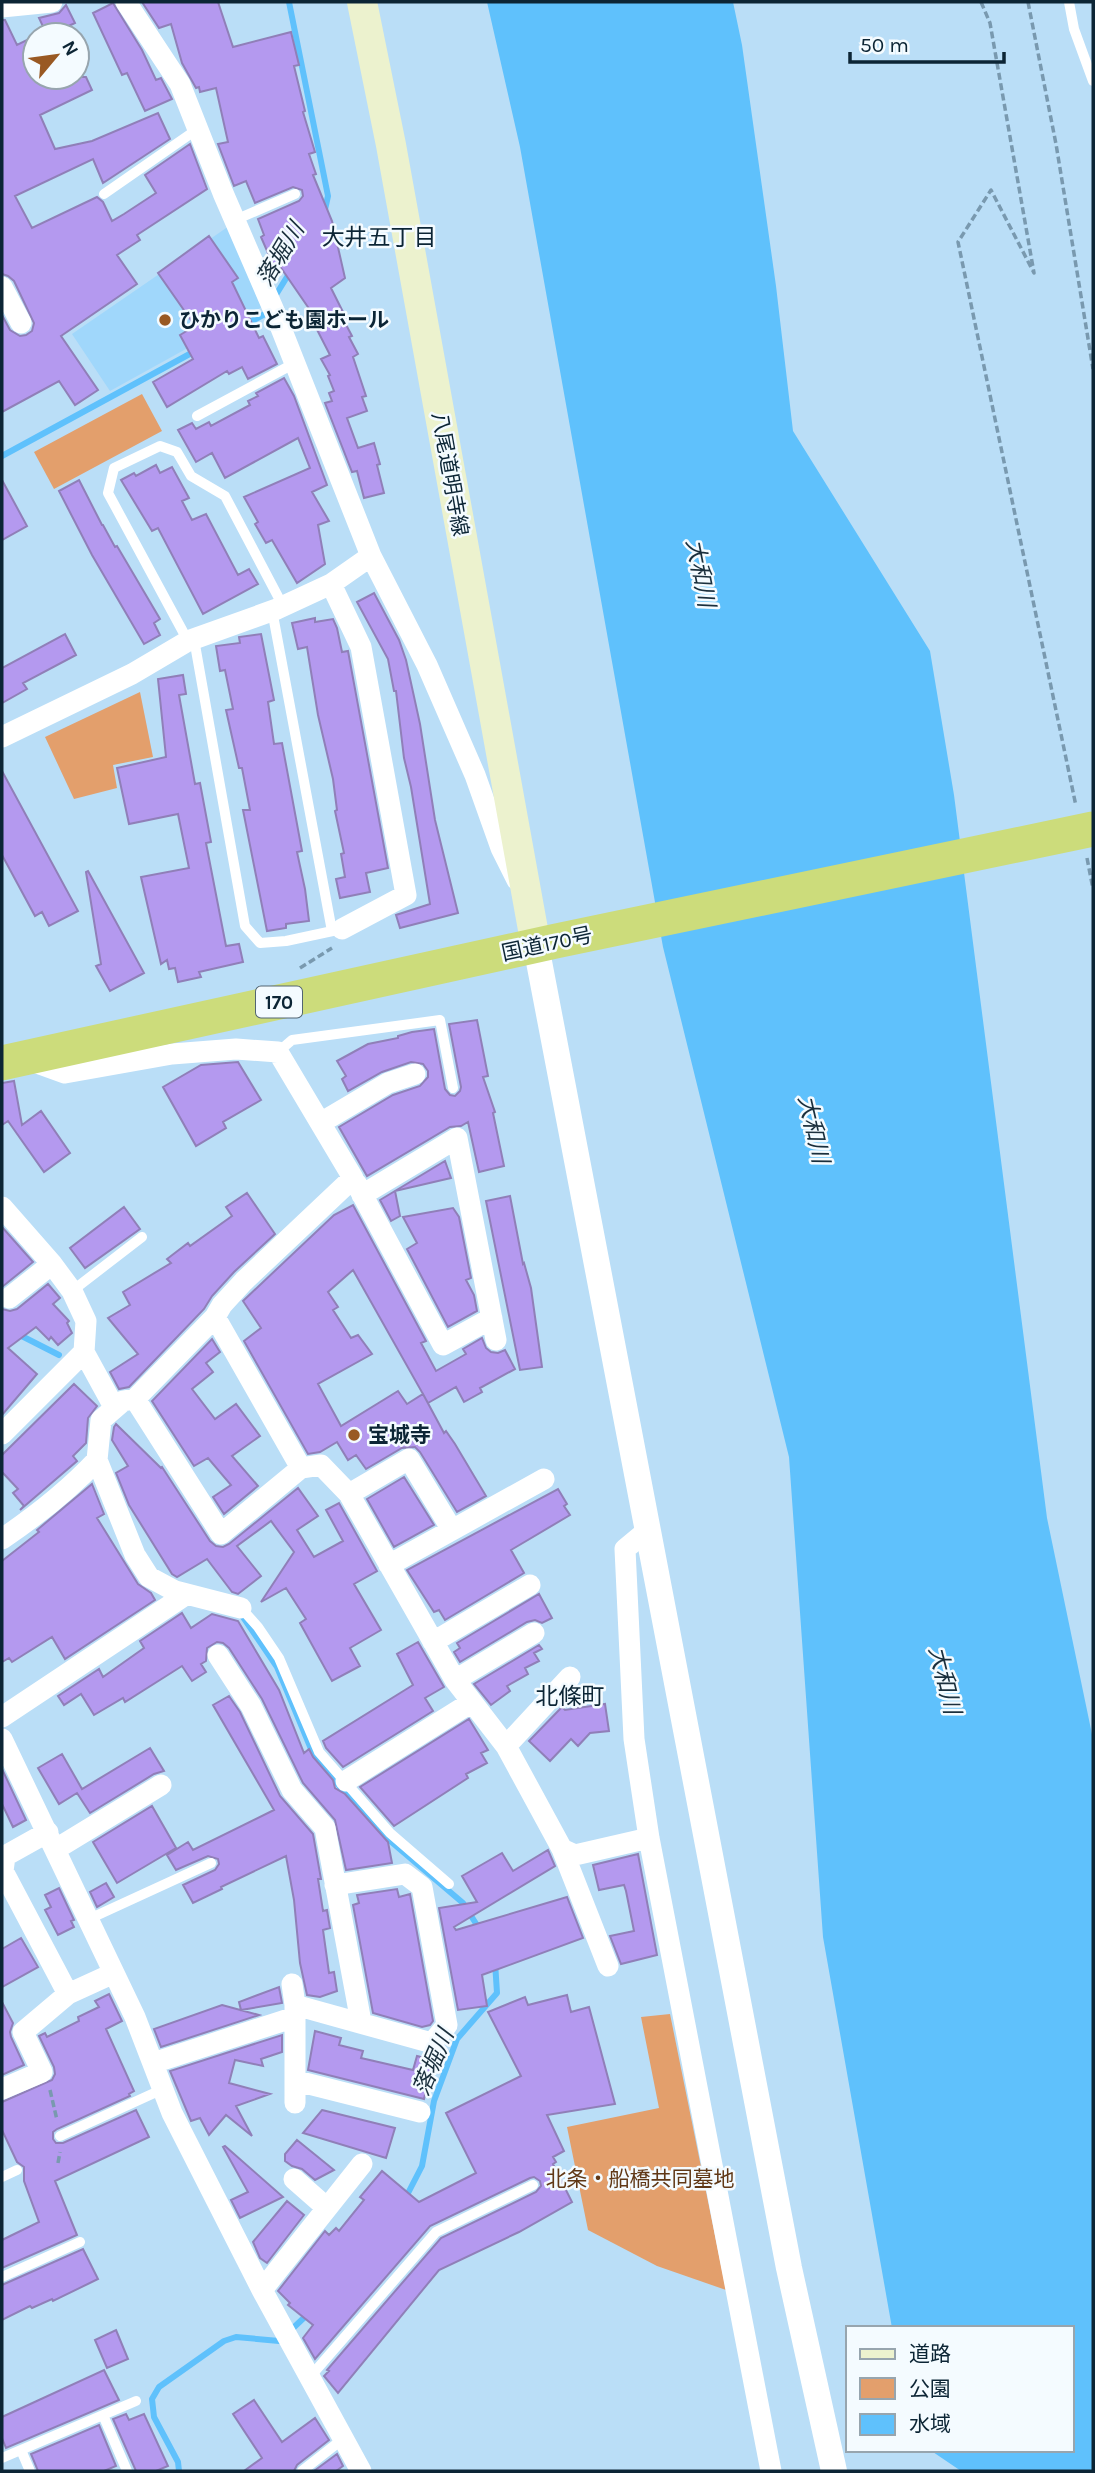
<svg xmlns="http://www.w3.org/2000/svg" width="1095" height="2473" font-family="Karla,'Noto Sans JP',sans-serif">
  <style>
    .built { fill: #a0d7fb }
    .green { fill: #e39f6c }
    .water { fill: #5fc1fc }
    .lines { fill: none; stroke-linecap: round; stroke-linejoin: round }
    .stream { stroke: #5fc1fc; stroke-width: 6 }
    .building { fill: #b499ef; stroke: #907fb8; stroke-width: 2 }
    .path { stroke: #7999af; stroke-width: 3.5; stroke-dasharray: 7 3.5; stroke-linecap: butt }
    .service { stroke: #fff; stroke-width: 10 }
    .minor { stroke: #fff; stroke-width: 21 }
    .tertiary { stroke: #fff; stroke-width: 26 }
    .secondary { stroke: #ecf2ce; stroke-width: 30 }
    .trunk { stroke: #ccdc7b; stroke-width: 35 }
    .poi-dot { fill: #995923; stroke: #f4fbff; stroke-width: 2.5 }
    .labels { text-anchor: middle; stroke-width: 5; stroke-linejoin: round; paint-order: stroke }
    .shield { fill: #f4fbff; stroke: #526572; stroke-width: 2 }
    .shield-label { font-size: 19px; font-weight: bold; fill: #0c2535 }
    .poi-label { font-size: 21px; font-weight: bold; fill: #0c2535; stroke: #f4fbff; text-anchor: start }
    .street-label { font-size: 21px; fill: #0c2535; stroke: #f4fbff }
    .park-label { font-size: 21px; fill: #603816; stroke: #f4fbff }
    .neighbourhood-label { font-size: 23px; fill: #0c2535; stroke: #f4fbff }
    .water-label { font-size: 23px; font-style: italic; fill: #1a2f3d; stroke: #f4fbff }
  </style>
  <rect width="100%" height="100%" fill="#badef7"/>
  <!-- built -->
  <path class="built" d="M232 224 262 307 110 391 72 334Z"/>
  <!-- green -->
  <path class="green" d="M142 394 162 431 54 489 34 452Z
    M140 692 153 757 113 765 117 788 74 799 45 737Z
    M670 2014 726 2290 657 2266 588 2230 567 2127 659 2108 641 2017Z"/>
  <!-- water -->
  <path class="water" d="M487 2H733L742 45 776 286 793 431 930 651 954 795 1047 1518 1093 1739V2471H961L930 2450H1072V2328H892L823 1937 789 1457 663 947 520 147Z"/>
  <g class="lines">
    <!-- stream -->
    <path class="stream" d="M289 2 328 196 324 214
      M274 298 290 272
      M244 325 265 314 268 308
      M2 456 197 350
      M2 1326 59 1355
      M243 1617 277 1667 314 1756 375 1828 463 1903 480 1930
      M405 2199 422 2166 434 2101 457 2039 497 1993 495 1962
      M290 2331 310 2312
      M179 2471 178 2462 154 2417 152 2399 159 2387 224 2341 236 2337 279 2341 282 2339"/>
  </g>
  <!-- building -->
  <path class="building" d="M142 2H218L233 47 291 32 299 65 294 66 305 111 303 112 315 152 309 154 316 174 313 175 332 221 345 278 331 288 346 318 343 319 352 336 349 337 358 354 353 357 366 396 362 397 367 411 347 418 358 448 374 443 380 464 377 465 384 493 364 498 357 471 352 472 325 403 332 401 329 393 334 391 328 376 330 375 321 359 330 355 309 314 312 313 279 265 274 267 261 237 264 235 258 219 299 201 303 196 302 190 293 187 255 203 246 181 234 186 218 144 228 142 216 88 200 92 199 87 196 88 182 63 171 24 159 28Z
    M113 3 142 50 156 80 161 78 172 99 145 111 127 73 122 75 93 13Z
    M66 5 75 23 62 29 65 35H47L39 18 59 13Z
    M2 20H5L17 45 35 36V77H86L92 90 40 115 55 149 92 141 158 113 170 139 103 183 93 159 15 196 32 228 97 197 103 202 112 221 124 214 156 193 145 175 190 144 207 189 137 235 140 240 117 255 137 284 61 336 98 390 75 405 59 381 2 412V315L10 330 20 336 26 335 32 331 34 323 14 281 8 276 2 274Z
    M209 236 238 278 232 282 259 338 263 336 277 364 248 379 242 367 229 374 227 371 167 407 153 382 193 359 180 335 195 326 158 273Z
    M284 378 294 396 327 485 312 492 329 521 318 525 325 564 297 583 272 540 266 543 255 524 258 522 244 497 310 468 298 438 225 478 212 453 196 462 178 430 192 423 196 429 209 422 211 426 250 405 248 401 258 396 256 393Z
    M156 465 160 473 172 467 189 498 182 501 192 520 206 514 238 575 249 569 258 584 203 614 158 528 152 531 121 480 134 473 136 476Z
    M2 480 27 526 2 540Z
    M79 480 102 525H103L115 547 117 546 160 619 154 623 160 635 144 644 92 555 59 491Z
    M374 593 399 640 406 660 420 724 435 820 458 913 400 928 396 915 430 904 411 787 404 758 396 691H394L388 659 357 602Z
    M315 618V622L333 619 337 628 342 652 348 651 388 868 366 873 370 892 340 898 336 879 345 877 341 854 344 853 335 811 337 810 333 779 318 715 307 647 298 649 292 623Z
    M65 634 76 655 23 683 27 689 2 703V668Z
    M261 634 274 700 268 702 274 744 282 743 302 851 297 852 305 889 309 921 286 924V928L267 931 243 810H250L242 768H239L226 710 233 709 225 670 220 671 216 646 240 643 239 637Z
    M183 675 186 694 179 695 195 784 200 783 211 842 206 843 226 946 239 944 243 962 199 972 201 977 178 982 175 968 169 969 167 960 161 964 141 877 189 868 178 814 129 824 117 768 166 757 158 679Z
    M2 771 78 911 49 926 42 912 35 916 2 855Z
    M88 871 144 973 110 991 96 966 101 964 86 872Z
    M477 1020 488 1076 483 1077 495 1112 493 1113 504 1166 479 1172 468 1122 461 1126 450 1127 367 1176 339 1127 393 1095 420 1086 428 1077V1071L423 1064 411 1062 382 1072 348 1091 342 1079 346 1076 337 1061 368 1044 398 1038V1036L412 1032 434 1029 445 1089 450 1095 455 1096 460 1091 461 1087 449 1024Z
    M238 1062 261 1100 223 1122 226 1128 196 1146 163 1087 201 1065Z
    M14 1081 22 1125 41 1111 70 1153 44 1172 8 1121 2 1125V1083Z
    M445 1161 451 1178 395 1191 400 1216 391 1221 380 1200Z
    M247 1193 275 1234 234 1272 212 1296 204 1309 129 1387 119 1389 110 1372 138 1354 108 1318 130 1305 123 1292 171 1263 167 1259 188 1243 190 1246 232 1216 226 1207Z
    M510 1196 523 1264 524 1263 531 1288 542 1367 520 1370 486 1201Z
    M353 1205 426 1341 421 1343 436 1371 466 1354 463 1349 482 1338 486 1348 491 1352 498 1353 505 1350 515 1369 480 1388 482 1392 464 1402 456 1387 428 1403 353 1270 328 1292 338 1307 333 1310 351 1338 358 1335 372 1354 318 1384 341 1426 398 1391 407 1404 423 1394 444 1433 446 1431 455 1444 486 1496 457 1512 420 1452 415 1447 402 1448 366 1469 356 1455 348 1460 337 1442 320 1452 308 1454 244 1341 261 1328 243 1301 334 1215Z
    M124 1207 140 1229 85 1268 70 1248Z
    M453 1208 459 1217 471 1278 466 1280 474 1295 477 1311 448 1327 407 1249 417 1243 403 1217Z
    M2 1227 33 1262 2 1287Z
    M48 1284 60 1298 53 1304 69 1321 67 1323 72 1333 58 1345 51 1337 49 1340 36 1327 8 1348 37 1374 2 1415V1309L10 1311 17 1309Z
    M212 1339 220 1352 206 1363 213 1372 192 1389 215 1419 236 1404 260 1436 232 1456 258 1486 224 1514 213 1497 231 1485 208 1458 194 1466 152 1401Z
    M74 1384 97 1406 88 1418 86 1443 73 1456 77 1461 20 1510 24 1506 13 1493 18 1489 2 1472V1455Z
    M116 1424 161 1468 162 1467 210 1541 216 1546 223 1547 229 1544 298 1488 318 1516 297 1530 314 1557 343 1541 326 1510 339 1503 377 1571 354 1584 381 1630 350 1648 360 1666 332 1681 300 1623 306 1619 286 1588 261 1602 294 1552 271 1521 237 1546 261 1576 238 1594 232 1592 207 1559 177 1577 172 1574 129 1505 116 1473 128 1466 112 1440 114 1427Z
    M404 1477 434 1525 394 1547 367 1499Z
    M92 1484 104 1514 97 1518 138 1584 151 1593 155 1600 65 1659 52 1637 12 1662 9 1658 2 1662V1561L39 1532 37 1530Z
    M558 1489 567 1504 564 1506 570 1515 511 1550 524 1573 445 1620 439 1610 434 1612 407 1570Z
    M539 1594 552 1618 542 1623 535 1620 527 1622 460 1662 454 1652 460 1648 457 1643Z
    M182 1613 191 1628 212 1614 238 1621 279 1690 304 1753 309 1749 313 1757 333 1780 335 1788 345 1794 388 1842 392 1863 346 1870 335 1820 303 1783 262 1699 229 1648 223 1643 217 1642 207 1648 206 1661 201 1664 206 1672 192 1681 182 1666 125 1702 123 1698 94 1715 81 1694 64 1705 58 1696 99 1669 103 1677 144 1648 140 1641Z
    M418 1642 444 1687 425 1698 433 1711 343 1767 326 1748 323 1741 413 1685 397 1654Z
    M539 1645 542 1649 534 1653 539 1661 525 1668 528 1674 507 1686 510 1691 491 1705 474 1684Z
    M229 1696 240 1712 280 1796 313 1834 321 1879H318L323 1911 327 1910 330 1928 323 1930 329 1973 334 1972 337 1991 320 1997 307 1995 300 1963 294 1900 286 1856 221 1887 222 1889 193 1903 183 1885 215 1870 219 1864 218 1859 208 1856 176 1870 167 1855 188 1842 193 1850 274 1810 213 1705Z
    M605 1704 609 1731 590 1733 578 1746 571 1739 550 1761 529 1741 562 1707 565 1710Z
    M469 1719 488 1750 481 1753 487 1763 466 1774 468 1778 394 1826 360 1787Z
    M150 1748 164 1771 154 1774 90 1813 77 1793 59 1804 38 1768 62 1754 82 1789Z
    M2 1769 26 1820 13 1827 2 1804Z
    M152 1806 176 1848 117 1883 93 1842Z
    M548 1850 555 1866 454 1927 456 1930 567 1897 583 1938 482 1975 487 2006 458 2010 439 1908 477 1902 462 1876 502 1853 513 1871Z
    M638 1854 657 1955 621 1964 610 1936 634 1931 626 1891 624 1885 599 1890 593 1865Z
    M106 1883 114 1897 97 1907 90 1892Z
    M59 1888 74 1920 71 1921 74 1927 58 1935 45 1910 51 1907 45 1895Z
    M397 1889 399 1897 410 1894 433 2021 430 2025 422 2027 373 2013 353 1905 359 1903 357 1895Z
    M21 1938 38 1967 2 1987V1949Z
    M279 1987 282 2003 241 2010 239 2002Z
    M109 1994 122 2021 106 2029 134 2091 129 2094 130 2096 57 2129 53 2132V2139L56 2143H63L136 2110 149 2137 55 2181 77 2235 2 2268V2240L39 2222 24 2181V2167L17 2162 2 2130V2102L52 2080 55 2074 54 2067 39 2036 45 2033 47 2037 79 2021 78 2017 99 2007 95 2001Z
    M567 1995 571 2012 589 2007 615 2104 547 2115 564 2151 553 2157 556 2162 553 2164 572 2202 519 2232 439 2270 338 2393 324 2376 329 2371 327 2370 441 2238 536 2192 541 2186 540 2181 534 2177 530 2178 430 2226 315 2359 303 2338 313 2325 288 2305 290 2303 278 2291 325 2231 329 2235 336 2228 339 2231 364 2200 360 2197 382 2171 419 2202 476 2173 446 2113 521 2076 488 2012 525 1997 528 2005Z
    M2 2002 13 2023 10 2032 11 2037 24 2065 2 2075Z
    M222 2005 259 2015 161 2047 154 2029Z
    M315 2031 341 2038 339 2045 363 2051 361 2058 413 2070 417 2056 433 2060 424 2099 308 2070Z
    M282 2035V2052L261 2059 263 2066 235 2060 229 2083 270 2094 236 2106 252 2136 226 2115 209 2135 200 2118 191 2121 170 2071Z
    M322 2110 395 2128 386 2158 303 2133Z
    M297 2140 334 2170 315 2180 302 2169 292 2166 285 2161V2154Z
    M225 2146 283 2197 240 2218 231 2200 248 2192 223 2147Z
    M287 2201 304 2215 267 2263 260 2258 253 2242Z
    M83 2249 98 2279 53 2301 52 2299 32 2308 30 2306 2 2320V2285Z
    M116 2330 128 2359 107 2368 95 2340Z
    M104 2370 119 2400 6 2448 2 2438V2417Z
    M254 2400 282 2442 315 2418 329 2440 297 2465 294 2471H244L262 2458 233 2414Z
    M126 2414 129 2420 144 2414 168 2466 156 2471H136L113 2419Z
    M99 2425 116 2466 104 2471H38L31 2454Z
    M337 2454 343 2466 336 2471H314Z"/>
  <g class="lines">
    <!-- path -->
    <path class="path" d="M981 2 990 23 1034 273 991 190 958 242 1076 806
      M1028 2 1056 144 1093 369
      M1087 858 1093 889
      M300 968 332 948
      M50 2090 57 2120
      M58 2163 60 2152"/>
    <!-- service -->
    <path class="service" d="M1069 2 1074 29 1093 81
      M104 194 199 128
      M235 220 295 194
      M197 416 295 363
      M272 610 332 931
      M194 639 245 926 260 943 286 941 342 929
      M188 641 108 493 114 468 160 446 177 452 191 476 225 496 283 606
      M278 1052 292 1040 440 1020 453 1088
      M72 1291 142 1237
      M241 1608 258 1627 279 1658 319 1752 390 1833 449 1884
      M89 1919 211 1863
      M60 2136 163 2089
      M2 2177 17 2170
      M2 2277 80 2242
      M310 2377 436 2232 533 2185
      M103 2415 127 2471
      M21 2450 30 2471
      M2 2458 136 2401
      M302 2471 344 2438"/>
    <!-- minor -->
    <path class="minor" d="M126 2 180 84 223 193 275 313 371 556 427 665 475 775 501 848 517 880
      M2 7 52 2
      M2 287 21 323
      M331 584 361 647 406 895 342 929
      M2 737 132 674 188 641 277 609 331 584 371 556
      M29 1060 65 1073 172 1054 236 1049 278 1052 353 1178 244 1281 222 1305 215 1317 135 1399 123 1401 101 1420 97 1460 135 1555 149 1577 175 1591 241 1608
      M322 1122 388 1083 415 1074
      M356 1183 443 1345 492 1318
      M362 1195 457 1138 496 1340
      M2 1207 52 1264 72 1291 86 1321 84 1352 114 1407
      M9 1298 52 1264
      M215 1317 301 1468 321 1465 349 1494 455 1680 506 1746 562 1849 575 1855 649 1838
      M135 1399 221 1534 301 1468
      M2 1434 84 1352
      M349 1494 409 1459 452 1530
      M648 1530 625 1549 634 1739 649 1838 771 2471
      M2 1539C36 1516 68 1491 97 1460
      M389 1565 544 1479
      M433 1642 530 1585
      M218 1655 251 1706 292 1790 325 1828 361 2022
      M455 1680 534 1633
      M2 1717 187 1594
      M2 1739 135 2017 172 2113 262 2290 361 2471
      M506 1746 570 1677
      M346 1781 472 1702
      M48 1832 5 1856 3 1871 68 1994
      M56 1849 161 1785
      M562 1849 608 1966
      M292 1984 295 2005V2103
      M295 2005 432 2043 447 2025 422 1887 405 1874 335 1885
      M153 2063 295 2017
      M297 2081 420 2112
      M2 2089 42 2072 23 2032 68 1994 114 1973
      M294 2179 327 2208
      M262 2290 362 2164"/>
    <!-- tertiary -->
    <path class="tertiary" d="M536 946 789 2268 834 2471"/>
    <!-- secondary -->
    <path class="secondary" d="M362 2 391 145 536 946"/>
    <!-- trunk -->
    <path class="trunk" d="M2 1063 556 941 1093 829"/>
  </g>
  <!-- markers -->
  <g class="poi-dot">
    <circle cx="165" cy="320" r="7"/>
    <circle cx="354" cy="1435" r="7"/>
  </g>
  <g class="labels">
    <!-- shield labels -->
    <rect class="shield" x="256" y="986.5" width="46" height="31" rx="5"/>
    <g class="shield-label">
      <text x="279" y="1009">170</text>
    </g>
    <!-- poi labels -->
    <g class="poi-label">
      <text x="179" y="327">ひかりこども園ホール</text>
      <text x="368" y="1442">宝城寺</text>
    </g>
    <!-- street labels -->
    <g class="street-label">
      <text transform="translate(450 474) rotate(80)" y="7">八尾道明寺線</text>
      <text transform="translate(547 944) rotate(-12)" y="7">国道170号</text>
    </g>
    <!-- park labels -->
    <g class="park-label">
      <text x="640" y="2186">北条・船橋共同墓地</text>
    </g>
    <!-- neighbourhood labels -->
    <g class="neighbourhood-label">
      <text x="379" y="245">大井五丁目</text>
      <text x="570" y="1704">北條町</text>
    </g>
    <!-- water labels -->
    <g class="water-label">
      <text transform="translate(280 254) rotate(-59)" y="8">落堀川</text>
      <text transform="translate(701 573) rotate(79)" y="8">大和川</text>
      <text transform="translate(814 1129) rotate(77)" y="8">大和川</text>
      <text transform="translate(945 1680) rotate(76)" y="8">大和川</text>
      <text transform="translate(433 2062) rotate(-67)" y="8">落堀川</text>
    </g>
  </g>
  <!-- border -->
  <rect width="1095" height="2473" fill="none" stroke="#0c2535" stroke-width="7"/>
  <!-- legend -->
  <rect x="846" y="2326" width="228" height="126" fill="#f4fbff" stroke="#97a5ae" stroke-width="2"/>
  <rect x="860" y="2349" width="35" height="10" fill="#ecf2ce" stroke="#97a5ae" stroke-width="2"/>
  <text x="909" y="2361" font-size="21" fill="#0c2535">道路</text>
  <rect x="860" y="2378" width="35" height="21" fill="#e39f6c" stroke="#97a5ae" stroke-width="2"/>
  <text x="909" y="2396" font-size="21" fill="#0c2535">公園</text>
  <rect x="860" y="2414" width="35" height="21" fill="#5fc1fc" stroke="#97a5ae" stroke-width="2"/>
  <text x="909" y="2431" font-size="21" fill="#0c2535">水域</text>
  <!-- north arrow -->
  <g transform="translate(56 56) rotate(61)"><circle r="33" fill="#f4fbff" stroke="#97a5ae" stroke-width="2"/>
  <path d="M0-5L12 26L0 18L-12 26Z" fill="#995923"/>
  <text y="-10" font-size="19" font-weight="bold" text-anchor="middle" fill="#0c2535">N</text>
  </g>
  <!-- scale -->
  <path d="M850 52v10h154v-10" fill="none" stroke="#0c2535" stroke-width="3.5"/>
  <text x="860" y="52" font-size="21" fill="#0c2535" stroke="#f4fbff" stroke-width="5" paint-order="stroke">50 m</text>
</svg>
